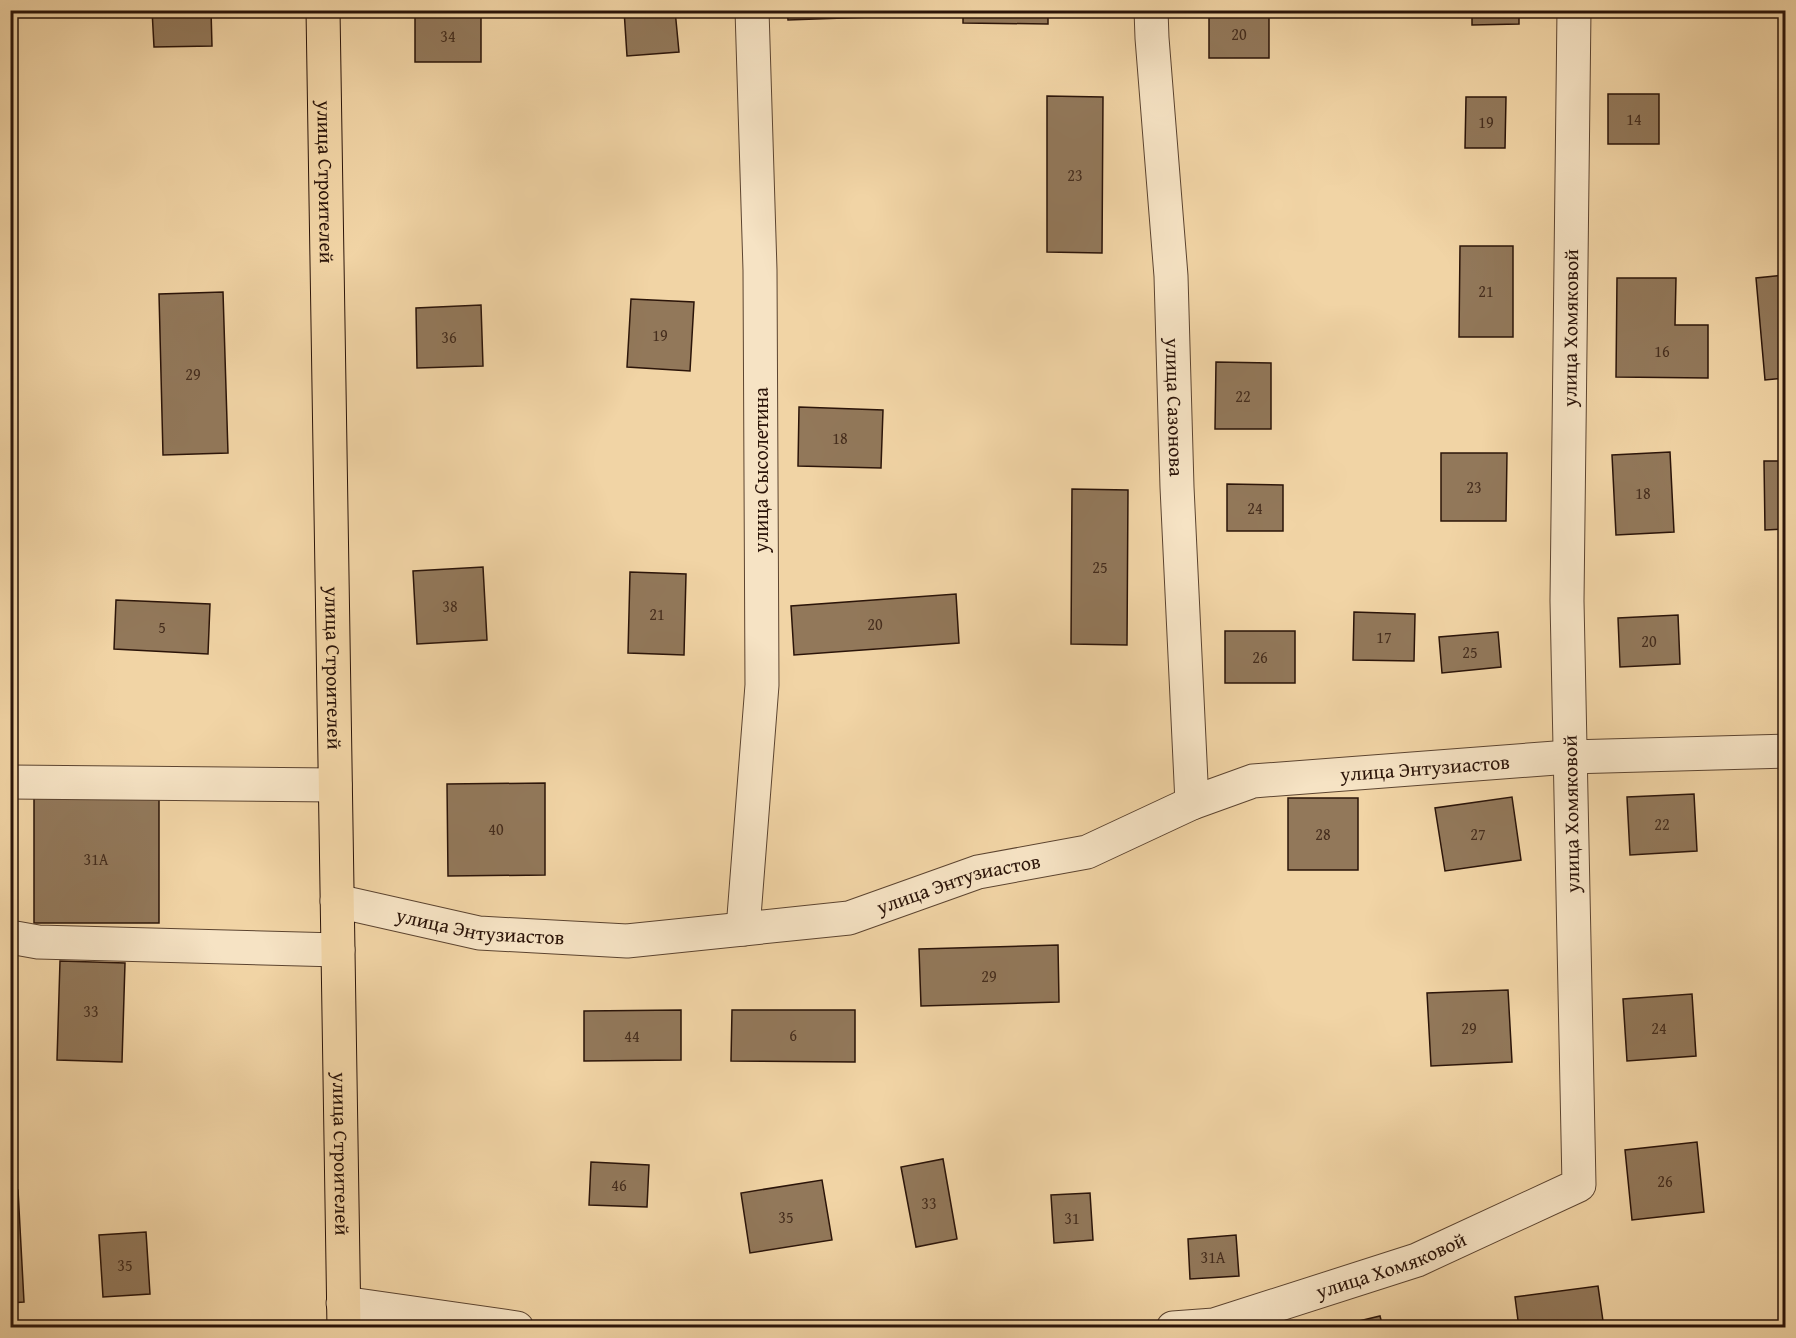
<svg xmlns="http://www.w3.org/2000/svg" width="1796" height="1338" font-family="'Gentium Book Plus',serif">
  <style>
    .building { fill: #92785a; stroke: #2b1409; stroke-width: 1.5 }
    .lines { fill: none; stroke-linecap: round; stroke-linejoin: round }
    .minor-casing { stroke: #5c4430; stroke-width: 35 }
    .major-casing { stroke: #2b1409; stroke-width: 35 }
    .minor { stroke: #f6e3c4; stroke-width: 33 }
    .major { stroke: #f1d4a5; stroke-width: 33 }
    .labels { text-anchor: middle; stroke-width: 4.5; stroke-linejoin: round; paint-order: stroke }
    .number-label { font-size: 16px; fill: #452d1d }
    .street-label { font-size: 20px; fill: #2b1409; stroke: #f6e3c4 }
  </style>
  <rect width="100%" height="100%" fill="#f1d4a5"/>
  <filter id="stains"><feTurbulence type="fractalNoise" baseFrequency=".00333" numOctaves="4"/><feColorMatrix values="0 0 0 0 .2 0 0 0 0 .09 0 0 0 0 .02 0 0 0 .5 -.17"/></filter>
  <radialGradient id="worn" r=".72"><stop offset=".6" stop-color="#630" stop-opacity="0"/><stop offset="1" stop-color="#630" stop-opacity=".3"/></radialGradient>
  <!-- building -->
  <path class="building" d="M152 10H211L212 46 154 47Z
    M415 10H481V62H415Z
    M624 10H675L679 52 627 56Z
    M787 10H872V17L788 20Z
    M963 10H1048V24L963 23Z
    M1209 10H1269V58H1209Z
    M1472 10H1519V24L1472 25Z
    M1608 94H1659V144H1608Z
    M1047 96 1103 97 1102 253 1047 252Z
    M1466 97H1506L1505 148H1465Z
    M1460 246H1513V337H1459Z
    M1786 275V378L1765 380 1756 278Z
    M1617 278H1676L1675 325H1708V378L1616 377Z
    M223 292 228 453 163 455 159 294Z
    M631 299 694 302 690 371 627 367Z
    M481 305 483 366 417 368 416 308Z
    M1216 362 1271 363V429H1215Z
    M799 407 883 410 881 468 798 466Z
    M1670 452 1674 532 1616 535 1612 455Z
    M1441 453H1507L1506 521H1441Z
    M1764 461H1786V529L1765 530Z
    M1227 484 1283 485V531H1227Z
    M1072 489 1128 490 1127 645 1071 644Z
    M483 567 487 640 417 644 413 571Z
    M630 572 686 574 684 655 628 653Z
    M956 594 959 643 794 655 791 606Z
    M116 600 210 604 208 654 114 649Z
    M1354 612 1415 614 1414 661 1353 660Z
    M1678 615 1680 664 1620 667 1618 618Z
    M1225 631H1295V683H1225Z
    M1498 632 1501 667 1442 673 1439 637Z
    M545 783V875L448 876 447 784Z
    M1694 794 1697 851 1630 855 1627 797Z
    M34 795 159 796V923H34Z
    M1512 797 1521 860 1445 871 1435 808Z
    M1288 798H1358V870H1288Z
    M1058 945 1059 1002 921 1006 919 949Z
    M60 961 125 963 122 1062 57 1060Z
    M1508 990 1512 1062 1431 1066 1427 993Z
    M1692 994 1696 1056 1627 1061 1623 999Z
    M681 1010V1060L584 1061V1011Z
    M732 1010H855V1062L731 1061Z
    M1697 1142 1704 1212 1632 1220 1625 1150Z
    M943 1159 957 1239 916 1247 901 1167Z
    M591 1162 649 1165 647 1207 589 1205Z
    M822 1180 832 1240 750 1253 741 1193Z
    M18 1190 24 1302 10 1303V1191Z
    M1090 1193 1093 1240 1054 1243 1051 1195Z
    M146 1232 150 1294 103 1297 99 1235Z
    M1236 1235 1239 1276 1190 1279 1188 1239Z
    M1598 1286 1604 1328H1519L1515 1297Z
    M1380 1316 1383 1328H1330Z"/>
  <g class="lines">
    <defs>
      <g id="minor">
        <path id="s1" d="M1151 10 1152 38 1171 276 1177 487 1192 803"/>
        <path d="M10 782 335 785"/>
        <path id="s2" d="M337 901 479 933 627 941 849 918 978 872 1087 852 1192 803 1253 781 1569 757 1786 751"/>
        <path d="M743 929 762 685 760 270 752 10"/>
        <path d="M10 937 38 942 338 950"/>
        <path d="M343 1303 517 1328"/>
        <path id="s3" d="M1173 1328 1214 1325 1417 1260 1579 1185 1567 601 1574 10"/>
      </g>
      <g id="major">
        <path id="s4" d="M323 10 344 1328"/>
      </g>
    </defs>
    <!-- minor casing -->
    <use href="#minor" class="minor-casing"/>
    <!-- major casing -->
    <use href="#major" class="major-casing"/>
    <!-- minor -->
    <use href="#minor" class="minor"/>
    <!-- major -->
    <use href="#major" class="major"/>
  </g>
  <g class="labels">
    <!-- number labels -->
    <g class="number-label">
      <text x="1239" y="40">20</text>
      <text x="448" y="42">34</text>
      <text x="1634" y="125">14</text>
      <text x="1486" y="128">19</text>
      <text x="1075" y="181">23</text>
      <text x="1486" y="297">21</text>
      <text x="660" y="341">19</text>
      <text x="449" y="343">36</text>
      <text x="1662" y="357">16</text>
      <text x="193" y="380">29</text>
      <text x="1243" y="402">22</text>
      <text x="840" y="444">18</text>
      <text x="1474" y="493">23</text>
      <text x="1643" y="499">18</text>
      <text x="1255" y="514">24</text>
      <text x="1100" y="573">25</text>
      <text x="450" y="612">38</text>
      <text x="657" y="620">21</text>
      <text x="875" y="630">20</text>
      <text x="162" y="633">5</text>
      <text x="1384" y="643">17</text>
      <text x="1649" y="647">20</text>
      <text x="1470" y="658">25</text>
      <text x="1260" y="663">26</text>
      <text x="1662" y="830">22</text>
      <text x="496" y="835">40</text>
      <text x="1323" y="840">28</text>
      <text x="1478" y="840">27</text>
      <text x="96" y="865">31А</text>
      <text x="989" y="982">29</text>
      <text x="91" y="1017">33</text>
      <text x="1469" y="1034">29</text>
      <text x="1659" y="1034">24</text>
      <text x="793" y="1041">6</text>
      <text x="632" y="1042">44</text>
      <text x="1665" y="1187">26</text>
      <text x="619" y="1191">46</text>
      <text x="929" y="1209">33</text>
      <text x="786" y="1223">35</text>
      <text x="1072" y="1224">31</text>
      <text x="1213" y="1263">31А</text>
      <text x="125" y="1271">35</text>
    </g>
    <!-- street labels -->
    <g class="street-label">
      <text dy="7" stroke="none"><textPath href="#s4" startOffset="172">улица Строителей</textPath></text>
      <text dy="7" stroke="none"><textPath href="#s3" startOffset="1290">улица Хомяковой</textPath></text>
      <text dy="7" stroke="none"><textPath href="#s1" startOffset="398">улица Сазонова</textPath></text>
      <text transform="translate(761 470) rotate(-90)" y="7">улица Сысолетина</text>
      <text dy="7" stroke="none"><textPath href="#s4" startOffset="658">улица Строителей</textPath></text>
      <text dy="7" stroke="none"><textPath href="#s2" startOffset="1118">улица Энтузиастов</textPath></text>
      <text transform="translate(1571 814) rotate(-91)" y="7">улица Хомяковой</text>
      <text dy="7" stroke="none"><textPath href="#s2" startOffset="632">улица Энтузиастов</textPath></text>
      <text dy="7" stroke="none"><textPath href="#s2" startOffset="146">улица Энтузиастов</textPath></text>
      <text dy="7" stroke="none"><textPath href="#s4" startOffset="1144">улица Строителей</textPath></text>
      <text dy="7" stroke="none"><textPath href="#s3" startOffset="228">улица Хомяковой</textPath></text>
    </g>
  </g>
  <!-- margin -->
  <rect width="1796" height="1338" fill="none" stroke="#f1d4a5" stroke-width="36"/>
  <rect x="12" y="12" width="1772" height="1314" fill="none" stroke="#2b1409" stroke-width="3"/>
  <rect x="18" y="18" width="1760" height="1302" fill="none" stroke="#2b1409" stroke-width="1.5"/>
  <rect width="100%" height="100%" filter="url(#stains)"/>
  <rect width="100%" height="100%" fill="url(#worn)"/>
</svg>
